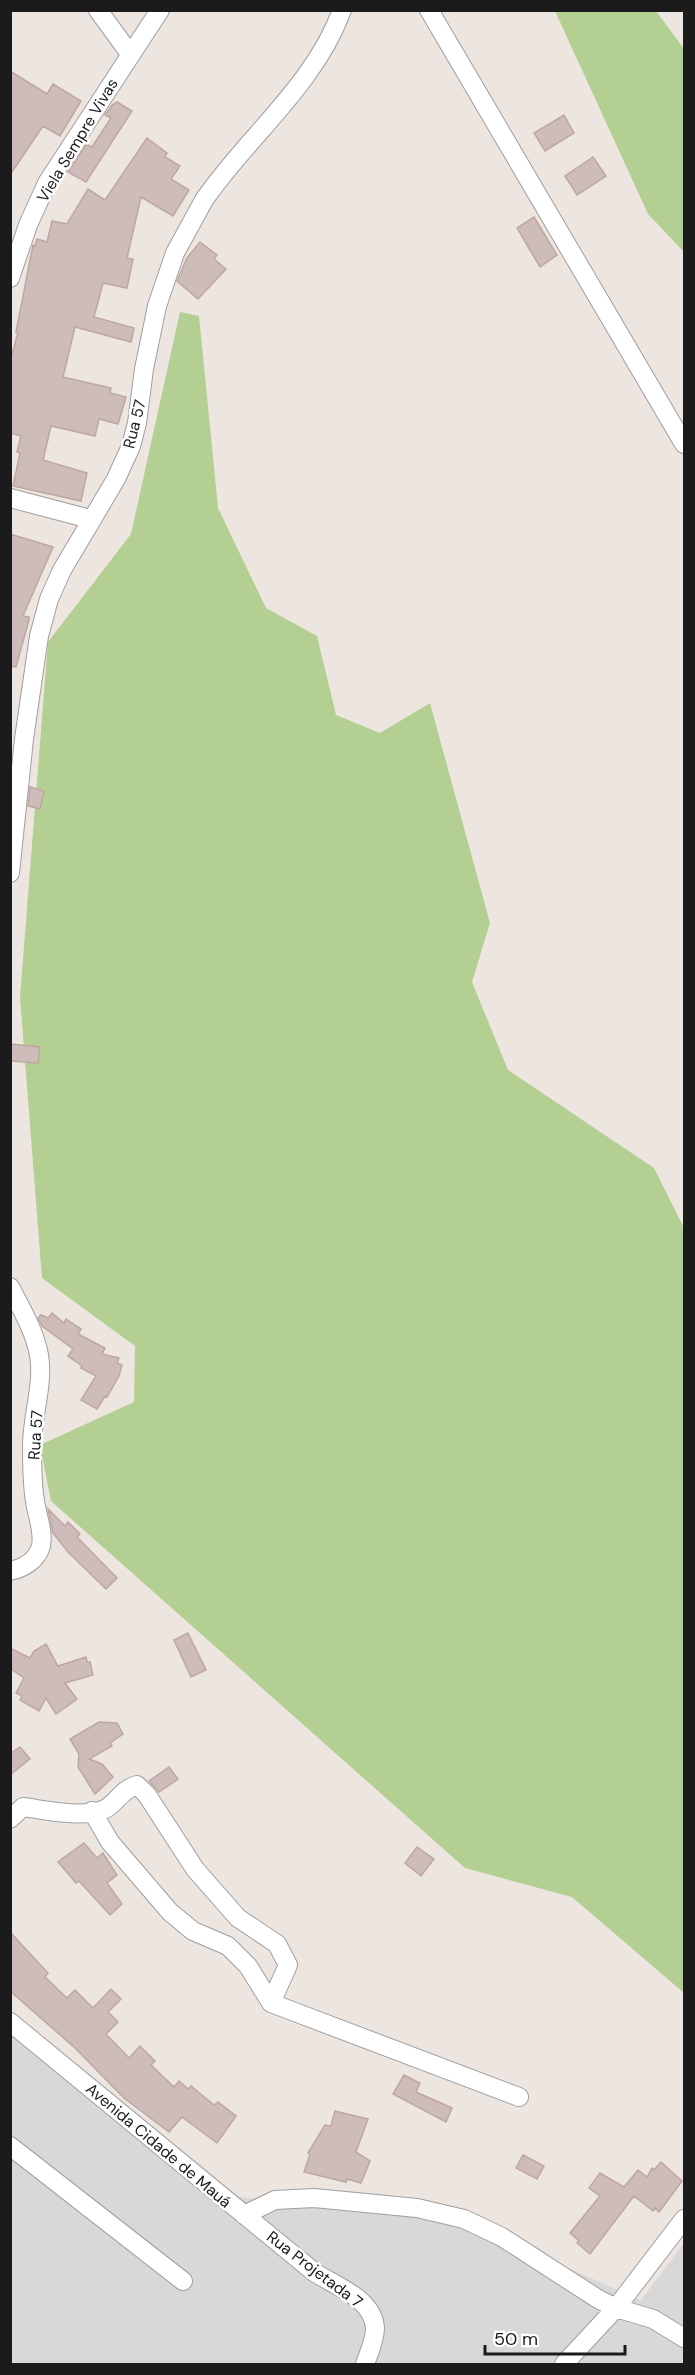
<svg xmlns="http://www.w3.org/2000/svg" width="695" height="2375" font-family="'DM Sans',sans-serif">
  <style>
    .residential { fill: #d9d8d8 }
    .forest { fill: #b3cf92 }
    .building { fill: #cdbcb9; stroke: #bfa7a1; stroke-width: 1.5 }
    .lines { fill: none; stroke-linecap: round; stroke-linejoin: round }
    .minor-casing { stroke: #9f9f9f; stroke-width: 20 }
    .minor { stroke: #fff; stroke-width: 18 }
    .labels { text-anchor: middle; stroke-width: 5; stroke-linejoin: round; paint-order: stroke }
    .street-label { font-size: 16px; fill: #1b1b1b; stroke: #fff }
  </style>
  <rect width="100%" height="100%" fill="#ede5df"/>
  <!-- residential -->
  <path class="residential" d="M10 2013 215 2186 231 2196 439 2219 498 2237 641 2300 684 2243V2364H11Z"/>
  <!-- forest -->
  <path class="forest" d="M555 11H656L684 49V252L648 214Z
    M180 312 199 316 218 508 266 608 317 636 336 715 380 733 430 703 490 923 472 982 508 1070 654 1168 684 1228V1993L572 1897 465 1868 51 1501 40 1445 134 1402 135 1346 42 1278 20 997 48 642 131 534Z"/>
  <!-- building -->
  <path class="building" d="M10 71 47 94 53 84 81 101 60 136 43 126 10 175Z
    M117 102 132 111 86 182 68 172 86 144 92 147 111 118 105 115 112 105Z
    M564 115 574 133 545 151 534 133Z
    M147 138 167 153 165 157 180 166 171 179 189 190 173 216 141 197 127 258 133 259 127 288 103 283 94 317 134 328 131 342 75 327 63 377 111 388 110 393 126 397 118 424 99 419 95 436 51 426 43 460 87 473 81 501 13 486 20 453 17 452 21 436 10 433V362L18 332H16L33 245 35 246 37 239 47 242 52 221 67 224 88 189 105 200Z
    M593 157 606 176 577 195 565 176Z
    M534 217 557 255 540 267 517 228Z
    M200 242 217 255 214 259 226 269 198 299 177 281 187 258Z
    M10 534 53 547 23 616 29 617V620L16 667 10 666Z
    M30 787 44 791 40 809 28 806Z
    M10 1044 40 1047 38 1063 10 1061Z
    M52 1313 64 1323 66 1319 81 1329 78 1334 105 1348 102 1354 119 1358 117 1363 122 1365 119 1376 107 1397 105 1396 97 1409 81 1400 96 1376 81 1368 82 1366 68 1356 73 1349 42 1326 38 1318 41 1315 48 1318Z
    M48 1509 65 1526 68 1522 80 1534 77 1537 117 1578 106 1589 68 1552 53 1533Z
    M188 1633 206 1670 191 1677 174 1640Z
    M46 1644 58 1666 86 1657 87 1662H90L93 1675 65 1683 77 1699 56 1714 46 1698 39 1711 20 1700 22 1696 16 1693 24 1678 10 1668V1648L30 1658 34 1651Z
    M99 1722 117 1723 123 1734 110 1743 112 1746 89 1759 102 1764 113 1777 95 1794 78 1767 79 1754 70 1739Z
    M20 1747 30 1759 10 1775V1754Z
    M169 1767 178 1779 159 1792 149 1781Z
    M84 1843 97 1858 103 1853 117 1875 107 1883 122 1904 110 1915 79 1881 76 1883 58 1862Z
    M417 1847 434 1859 421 1876 405 1863Z
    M10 1932 48 1973 45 1977 67 1998 75 1990 93 2008 111 1989 121 1999 108 2012 118 2022 106 2034 129 2058 140 2046 155 2061 151 2065 174 2087 179 2081 188 2089 191 2086 214 2105 218 2102 236 2116 217 2143 182 2117 169 2132 124 2098 75 2048 10 1991Z
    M404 2075 420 2083 416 2092 452 2108 446 2122 393 2094Z
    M335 2111 368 2119 356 2152 370 2161 361 2183 347 2179 346 2182 304 2172 310 2154 308 2153 325 2125 331 2126Z
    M523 2155 544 2166 537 2179 516 2168Z
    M661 2162 682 2181 659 2212 655 2208 653 2211 634 2196 590 2254 577 2243 579 2241 570 2233 600 2196 589 2188 600 2173 624 2187 638 2170 647 2177 652 2168 654 2170Z"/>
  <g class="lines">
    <defs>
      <path id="minor" d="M98 10 130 54
        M429 10 684 444
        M10 278 28 225 47 183 160 10
        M10 498 90 519
        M10 873 24 739 39 636 49 599 62 570 116 479 131 446 137 423 144 369 157 306 175 253 204 200C248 136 314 86 342 10
        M10 1287C21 1308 35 1332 39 1355 44 1385 32 1415 32 1446 32 1464 32 1483 35 1501 37 1516 44 1531 41 1546 37 1560 24 1568 10 1571
        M92 1811 110 1842 170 1912 193 1931 228 1946 248 1966 271 2003
        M10 1819 23 1807C46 1810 81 1818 103 1810 116 1805 120 1790 137 1785L147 1795 195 1869 238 1918 277 1944 288 1965 271 2003 519 2097
        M10 2022 314 2272C335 2286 373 2298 375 2328 375 2340 369 2353 365 2364
        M10 2146 183 2281
        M244 2215 275 2200 314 2198 417 2208 464 2219 502 2237 598 2299 616 2308 653 2319 684 2338
        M564 2364 616 2308 684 2219"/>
    </defs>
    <!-- minor casing -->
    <use href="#minor" class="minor-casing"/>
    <!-- minor -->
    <use href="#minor" class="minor"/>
  </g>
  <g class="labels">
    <!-- street labels -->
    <g class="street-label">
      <text transform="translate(77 140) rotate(-59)" y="6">Viela Sempre Vivas</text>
      <text transform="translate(134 424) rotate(-76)" y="6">Rua 57</text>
      <text transform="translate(35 1435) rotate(-86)" y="6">Rua 57</text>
      <text transform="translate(159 2145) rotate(40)" y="6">Avenida Cidade de Mauá</text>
      <text transform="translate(315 2269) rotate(37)" y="6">Rua Projetada 7</text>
    </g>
  </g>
  <!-- border -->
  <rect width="695" height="2375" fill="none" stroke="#1b1b1b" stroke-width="24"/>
  <!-- scale -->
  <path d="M485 2345v9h140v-9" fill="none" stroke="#1b1b1b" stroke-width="3"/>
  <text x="494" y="2345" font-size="18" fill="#1b1b1b" stroke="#ffffff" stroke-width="4.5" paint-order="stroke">50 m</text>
</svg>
